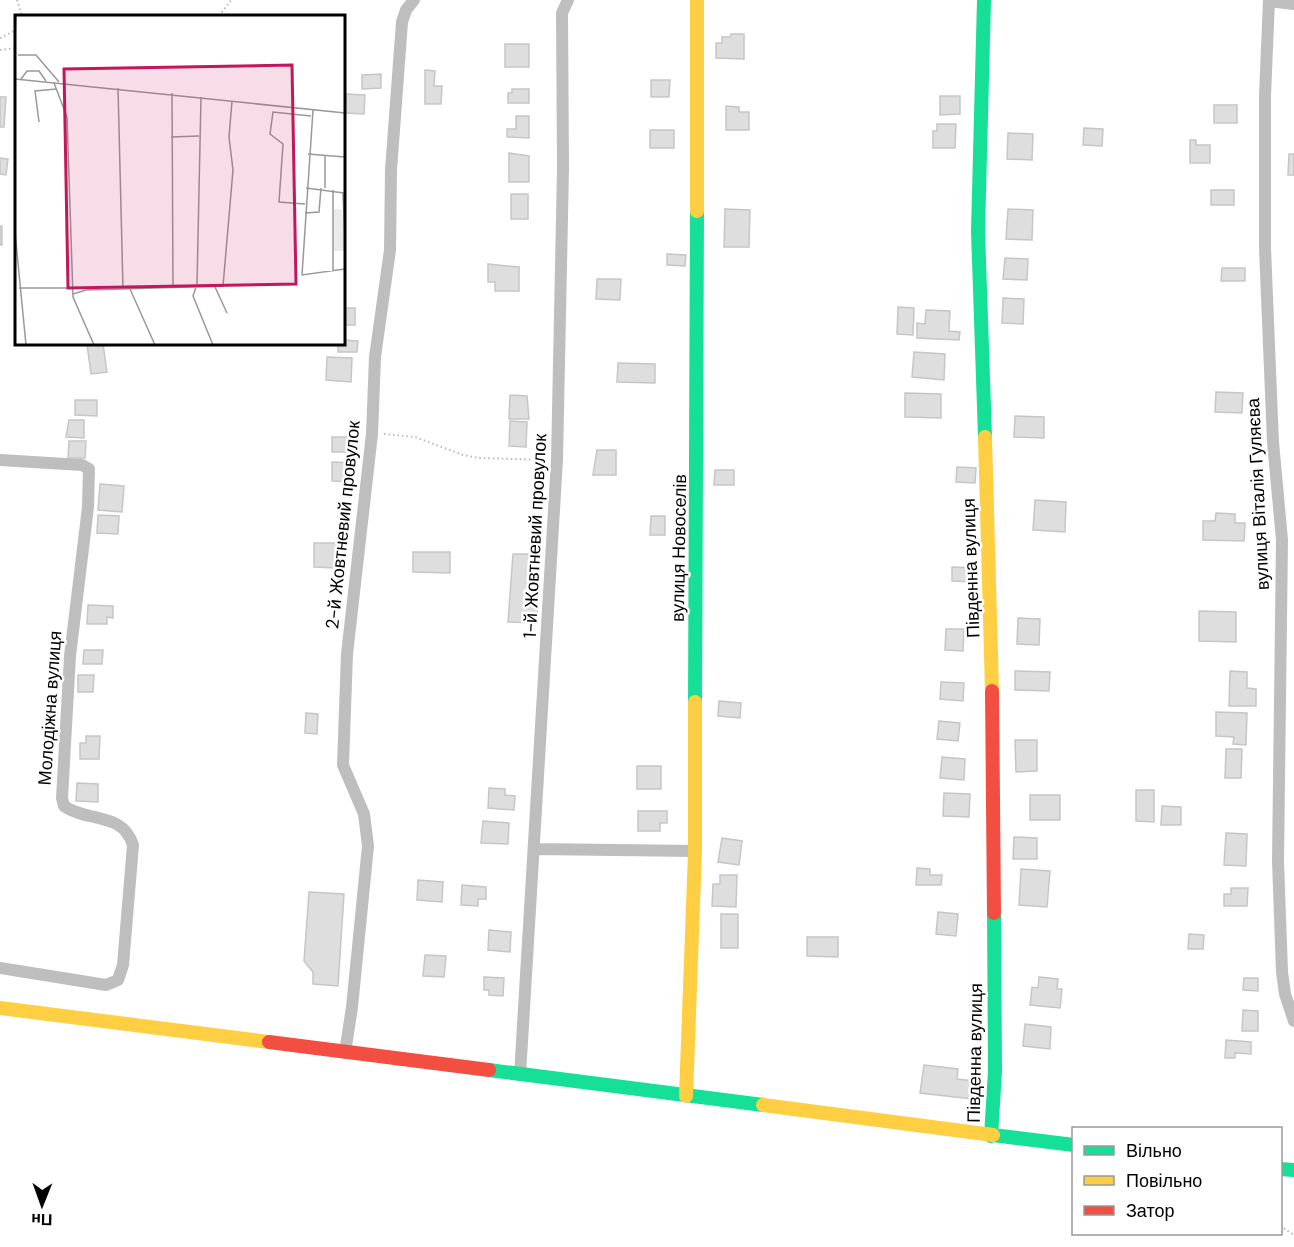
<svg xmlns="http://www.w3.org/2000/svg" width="1294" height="1247" font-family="'DM Sans',sans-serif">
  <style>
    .building { fill: #dedede; stroke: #c6c6c6; stroke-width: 1.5 }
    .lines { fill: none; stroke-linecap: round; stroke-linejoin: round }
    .path { stroke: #b9b9b9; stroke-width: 2; stroke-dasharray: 1.5 3; stroke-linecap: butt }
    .street { stroke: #bebebe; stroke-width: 12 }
    .fast { stroke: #16e098; stroke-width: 14 }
    .slow { stroke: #ffcf43; stroke-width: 14 }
    .jam { stroke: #f24e42; stroke-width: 14 }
    .labels { text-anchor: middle; stroke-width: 5; stroke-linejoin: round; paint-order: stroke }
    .street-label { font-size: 18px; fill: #000; stroke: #fff }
    .inset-road { fill: none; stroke: #999; stroke-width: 1.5 }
    .view { fill: #c2185b; fill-opacity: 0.15; stroke: #c2185b; stroke-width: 3 }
    .inset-edge { fill: none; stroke: #000; stroke-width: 3 }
  </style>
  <rect width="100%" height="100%" fill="#fff"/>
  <!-- building -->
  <path class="building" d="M731 34H744V59L716 58V43H722V37H730Z
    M505 44H529V67H505Z
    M425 70 435 71 434 86H442L441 104H425Z
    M381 74V88L362 89V75Z
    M651 80H670L669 97H651Z
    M512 89H529V103H508V93H512Z
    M346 94 365 95 364 114 345 113Z
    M940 96H960V114L940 115Z
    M0 97H6L4 127H0Z
    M1214 105H1237V123H1214Z
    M726 106 739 107V112H749V130H726Z
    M516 116H529V138L507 137V129H516Z
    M937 124H956L955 148H933V131H937Z
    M1084 128 1103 129 1102 146 1083 145Z
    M650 130H674V148H650Z
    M1008 133 1033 134 1032 160 1007 159Z
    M1190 140H1196V145H1210V163H1190Z
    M509 153 529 156V182H509Z
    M1289 154H1294V175H1288Z
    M0 158 8 159 6 175 0 174Z
    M1211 190H1234V205H1211Z
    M511 194H528V219H511Z
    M725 209 750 210 749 247H724Z
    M1008 209 1033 210 1032 240 1006 239Z
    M0 226H2V245H0Z
    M667 254 686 255 685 266 667 265Z
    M1005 258 1028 259 1027 280 1003 279Z
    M488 264 519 267V291H495V282H488Z
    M1222 268H1245V281H1221Z
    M597 279H621L620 300 596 299Z
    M1003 298 1024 299 1023 324 1002 323Z
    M898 307 914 308 913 335 897 334Z
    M344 308H355V325H344Z
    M926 310 950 311 949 331 960 332 959 340 917 338V323L925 324Z
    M344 340 358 341 357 352H338V344H344Z
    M87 344H103L107 372 91 374Z
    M914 352 945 354 944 380 912 377Z
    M327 357 352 358 351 382 326 380Z
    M618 363 655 364V383L617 382Z
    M1216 392 1243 393 1242 413 1215 412Z
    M905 393 941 394V418L905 417Z
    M510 395 527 396 529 419H509Z
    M75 400H97V416L75 415Z
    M1015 416 1044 417V438L1014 437Z
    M69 420H84V438L66 437Z
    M510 421 527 422 526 447 509 446Z
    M332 437H352V452H332Z
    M69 441H86L85 458H68Z
    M597 450H616V475H593Z
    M332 462 352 463 351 482 332 481Z
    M957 467 976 468 975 483 956 482Z
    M715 470H734V485H714Z
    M100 484 124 486 122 512 98 510Z
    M1035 500 1066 502 1065 532 1033 530Z
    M1216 513 1235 514V523H1245L1244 541 1203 540V521H1215Z
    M98 515 119 516 118 534 97 533Z
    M651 516H665V535H650Z
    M314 543H336L335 568 314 567Z
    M413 552H450V573L413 572Z
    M513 554H540L537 623 508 622Z
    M952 567 975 568V582L952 581Z
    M88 605 113 606V618L107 617V624H87Z
    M1199 611 1236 612V642L1199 641Z
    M1018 618 1040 619 1039 645 1017 644Z
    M946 629H964L963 651 945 650Z
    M84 650H103L102 664H83Z
    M1015 671 1050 672 1049 691 1015 690Z
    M1230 671 1247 672V688L1256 689V706H1229Z
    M78 675H94L93 692H78Z
    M941 682 964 683 963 701 940 699Z
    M719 701 741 703 740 718 718 716Z
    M1216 712 1247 713 1246 745 1233 744 1234 737 1216 736Z
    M306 713 318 714 317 734 305 733Z
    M939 721 960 723 958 741 937 739Z
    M86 736H100L99 759H80V743H86Z
    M1015 740H1037V771L1016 772Z
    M1226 749H1242L1241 778H1225Z
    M942 757 965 759 964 780 940 778Z
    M637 766H661V789H637Z
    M77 783 98 784V802L76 801Z
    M489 788 505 789V795L515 796 514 810 488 808Z
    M1136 790H1154V822L1136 821Z
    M944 793 970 794 969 817 943 816Z
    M1030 795H1060V820H1030Z
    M1162 806 1181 807V825H1161Z
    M638 811H667V823H660V831H638Z
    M483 821 509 823 508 844 481 843Z
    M1226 833 1247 834 1246 866 1224 865Z
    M1014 837 1037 838V859H1013Z
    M722 838 742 841 739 865 718 862Z
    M917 868 930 869V875H942L941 885H916Z
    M1021 869 1050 871 1047 907 1019 905Z
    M720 875H737L736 907 712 906 713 884H720Z
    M418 880 443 882 442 902 417 900Z
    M462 885 486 887V899H478V906L461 905Z
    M1231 888H1248L1247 906H1224V894H1231Z
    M309 892 344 894 338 986 313 984V972L304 961Z
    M938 912 958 914 956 936 936 934Z
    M721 914H738V948H721Z
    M489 930 511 932 510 952 488 950Z
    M1189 934 1204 935 1203 949H1188Z
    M807 937H838V957L807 956Z
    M425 955 446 956 444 977 423 976Z
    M484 977 504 978 503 996 489 995V990H484Z
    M1039 977 1058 979 1057 989H1062L1060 1008 1030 1005 1032 987 1038 988Z
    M1244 978H1258V991L1243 990Z
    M1243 1010 1258 1011V1031H1242Z
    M1025 1024 1051 1027 1050 1049 1023 1046Z
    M1226 1040 1251 1042V1054L1235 1053V1058H1225Z
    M924 1065 958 1069 957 1079 975 1081 972 1099 920 1093Z"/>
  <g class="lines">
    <!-- path -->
    <path class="path" d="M17 0 22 16
      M219 16 231 0
      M0 38 16 30
      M0 50 16 48
      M384 434 415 437 463 455 479 458 546 460
      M1280 1226 1294 1235"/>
    <!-- street -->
    <path class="street" d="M1269 0 1265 96V248L1273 442 1282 540 1278 861 1282 972 1285 994 1294 1021
      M1269 1 1294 4
      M0 460 82 465 89 469 88 507 70 656 62 798 64 806C88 823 122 811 133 845L123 965 118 980 106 985 0 968
      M535 849 695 851
      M345 1053 352 1007 368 846 364 814 343 765 347 654 372 434 375 357 390 250 391 170 402 22 406 10 414 0
      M520 1075 557 460 563 169 562 13 568 0"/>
    <!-- fast -->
    <path class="fast" d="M984 0 978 231 985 437
      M695 702 697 211
      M489 1070 763 1105
      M993 1135 1074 1145
      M991 1136 995 1071 994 913
      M1280 1169 1294 1170"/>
    <!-- slow -->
    <path class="slow" d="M697 211V0
      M985 437 992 691
      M0 1008 269 1042
      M686 1096 695 851V702
      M763 1105 993 1135"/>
    <!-- jam -->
    <path class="jam" d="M992 691 994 913
      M269 1042 489 1070"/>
  </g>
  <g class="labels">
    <!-- street labels -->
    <g class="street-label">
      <text transform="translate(1258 494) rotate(-93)" y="6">вулиця Віталія Гуляєва</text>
      <text transform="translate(343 525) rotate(-84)" y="6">2-й Жовтневий провулок</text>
      <text transform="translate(535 536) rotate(-87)" y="6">1-й Жовтневий провулок</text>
      <text transform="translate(679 548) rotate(-89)" y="6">вулиця Новоселів</text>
      <text transform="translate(971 568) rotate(-92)" y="6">Південна вулиця</text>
      <text transform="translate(50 708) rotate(-86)" y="6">Молодіжна вулиця</text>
      <text transform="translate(975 1053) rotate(-89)" y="6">Південна вулиця</text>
    </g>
  </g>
  <!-- overview -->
  <g transform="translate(15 15)">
    <rect width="330" height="330" fill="#fff"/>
    <path d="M318 194H327L330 236H318Z" fill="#ebebeb"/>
    <path class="inset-road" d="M0 26 1 0M3 40H21L44 67M0 64 330 98M6 64 12 56H24L31 66M39 68 52 102 58 282 79 330M103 73 108 274M157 78 158 272M186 82 182 269 178 281 198 330M298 95 287 260 330 254M24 107 20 76 41 74M156 122 184 121M293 139 330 142M310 141V173M291 173 329 178M328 178 330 227M290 189 264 187 268 129 255 119 258 97 296 101M290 198 304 197 306 173M0 217 11 330M318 256V175M200 272 212 298M4 273H58M115 274 140 330M58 279 71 275 208 271 218 155 214 122 217 86"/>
    <path class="view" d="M277 50 281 269 53 273 49 54Z"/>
    <rect width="330" height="330" class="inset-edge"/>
  </g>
  <!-- legend -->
  <rect x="1072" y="1127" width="210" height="108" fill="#ffffff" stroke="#999999" stroke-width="1.5"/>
  <rect x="1084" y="1146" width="30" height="9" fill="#16e098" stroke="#999999" stroke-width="1.5"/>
  <text x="1126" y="1157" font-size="18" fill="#000000">Вільно</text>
  <rect x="1084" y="1176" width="30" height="9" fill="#ffcf43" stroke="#999999" stroke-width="1.5"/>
  <text x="1126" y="1187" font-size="18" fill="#000000">Повільно</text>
  <rect x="1084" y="1206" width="30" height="9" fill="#f24e42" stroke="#999999" stroke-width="1.5"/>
  <text x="1126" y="1217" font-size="18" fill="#000000">Затор</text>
  <!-- north arrow -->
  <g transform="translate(42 1205) rotate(181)" stroke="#ffffff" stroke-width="4.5" paint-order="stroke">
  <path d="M0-4.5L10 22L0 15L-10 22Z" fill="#000000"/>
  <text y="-9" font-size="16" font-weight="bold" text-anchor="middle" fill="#000000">Пн</text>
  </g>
</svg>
